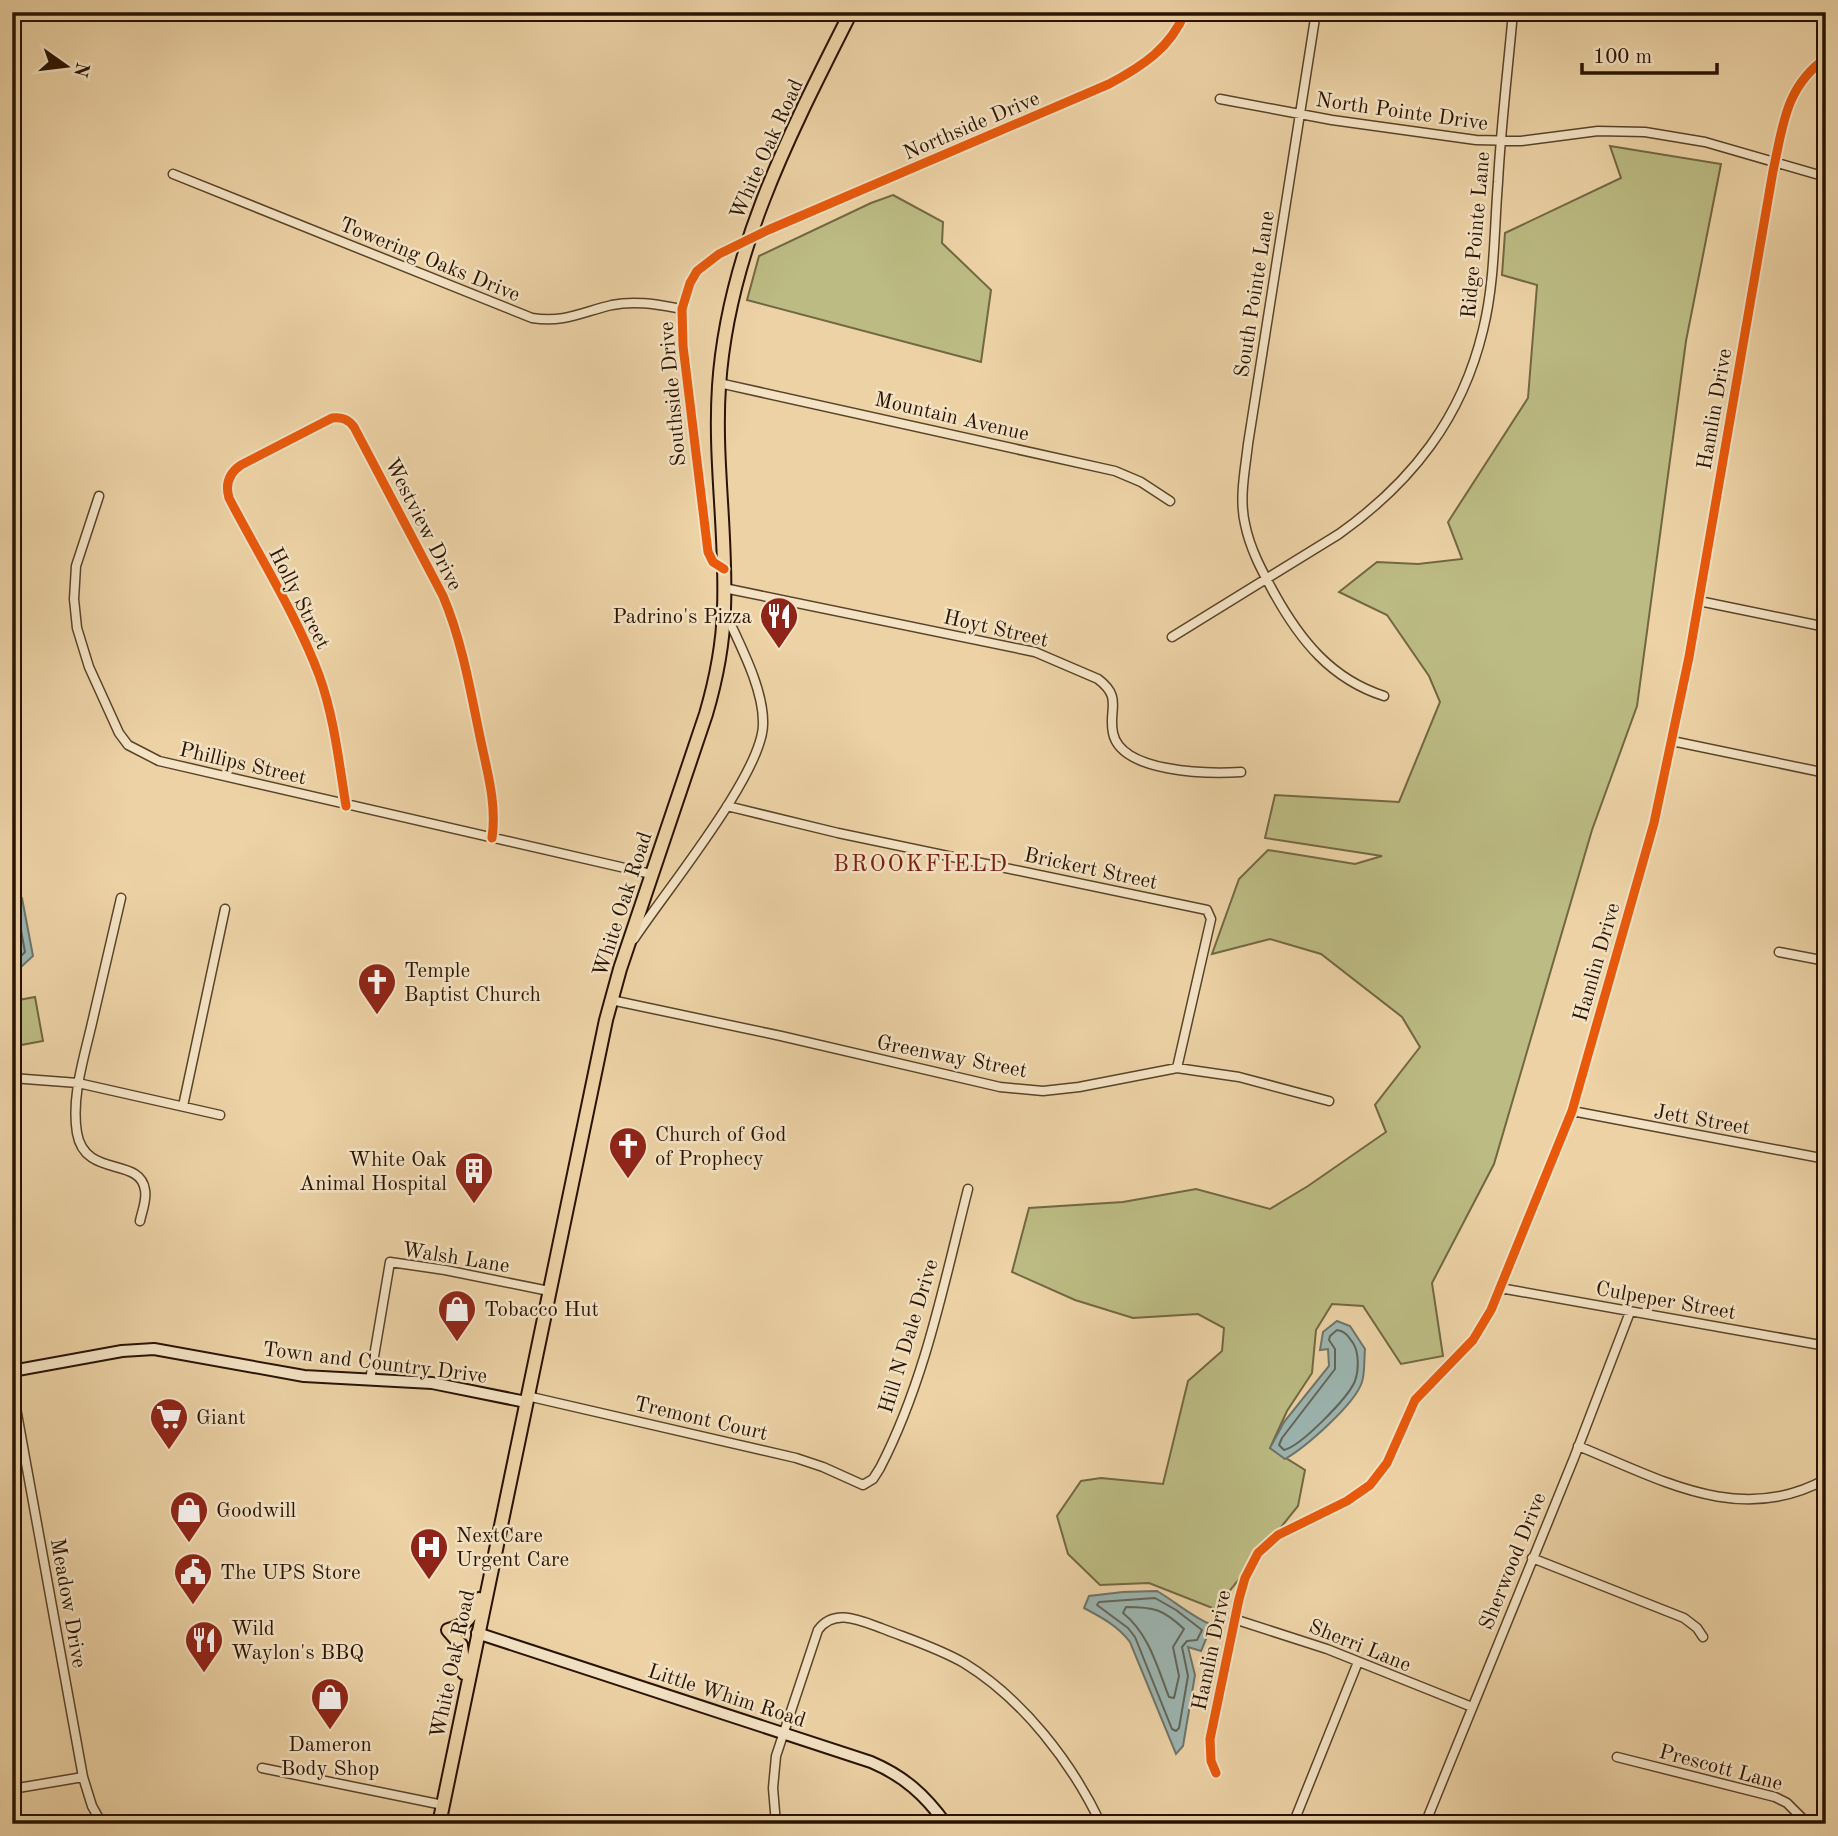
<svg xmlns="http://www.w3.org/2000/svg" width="1838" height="1836" font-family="'Old Standard TT',serif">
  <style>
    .green { fill: #bcbb83; stroke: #726742; stroke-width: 2 }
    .water { fill: #9cb5b1; stroke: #6e746a; stroke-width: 2 }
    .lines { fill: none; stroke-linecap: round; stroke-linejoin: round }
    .shore { stroke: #626458; stroke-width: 2 }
    .street-casing { stroke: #5a4329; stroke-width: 11 }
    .secondary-casing { stroke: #291300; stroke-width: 14 }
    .primary-casing { stroke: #291300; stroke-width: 16 }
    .street { stroke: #f3e2c4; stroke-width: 8 }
    .secondary { stroke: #f3e2c4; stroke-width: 10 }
    .primary { stroke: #ecd2a5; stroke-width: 12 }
    .cycleway-casing { stroke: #f3e2c4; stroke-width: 13 }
    .cycleway { stroke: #e8590c; stroke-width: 9 }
    .labels { text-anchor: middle; stroke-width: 5; stroke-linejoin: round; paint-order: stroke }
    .street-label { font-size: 21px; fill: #291300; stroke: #f3e2c4 }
    .poi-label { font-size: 21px; fill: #291300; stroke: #f3e2c4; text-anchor: start }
    .neighbourhood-label { font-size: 23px; letter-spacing: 2px; fill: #7a1f14; stroke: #f3e2c4 }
  </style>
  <rect width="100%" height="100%" fill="#ecd2a5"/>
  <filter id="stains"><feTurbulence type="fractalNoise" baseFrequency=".00286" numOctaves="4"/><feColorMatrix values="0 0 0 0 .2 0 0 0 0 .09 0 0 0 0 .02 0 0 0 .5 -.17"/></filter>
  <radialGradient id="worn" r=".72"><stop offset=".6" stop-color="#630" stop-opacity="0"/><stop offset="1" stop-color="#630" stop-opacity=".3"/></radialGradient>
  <!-- green -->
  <path class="green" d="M1610 146 1721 164 1686 341 1637 706 1592 830 1494 1164 1432 1283 1443 1356 1401 1364 1363 1306 1332 1304 1316 1330 1312 1373 1287 1411 1270 1448 1305 1470 1298 1506 1215 1609 1149 1583 1100 1585 1068 1554 1057 1516 1081 1481 1101 1478 1163 1484 1188 1381 1222 1351 1224 1328 1198 1314 1133 1318 1075 1300 1012 1272 1029 1208 1123 1202 1196 1189 1270 1209 1308 1186 1386 1132 1375 1105 1420 1047 1402 1017 1321 954 1270 939 1212 954 1239 879 1268 850 1355 864 1382 856 1265 838 1275 795 1399 802 1440 702 1429 676 1387 615 1339 592 1377 562 1418 564 1462 559 1448 522 1528 398 1537 285 1502 275 1505 233 1621 178Z
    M893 195 943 222 942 243 991 290 981 362 747 300 759 256 871 203Z
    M35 997 43 1041 21 1045 13 1001Z"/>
  <!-- water -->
  <path class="water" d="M12 889 22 898 33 956 22 966 12 961Z
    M1337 1321 1350 1326 1365 1349C1364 1359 1365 1372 1362 1382 1355 1404 1306 1447 1285 1459L1270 1448 1284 1422 1329 1366 1328 1349 1320 1350 1323 1332Z
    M1157 1591C1176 1602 1192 1617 1212 1625L1201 1651 1188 1647 1195 1675 1183 1746 1176 1754 1130 1642C1118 1626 1101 1617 1084 1608L1089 1596 1123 1592Z"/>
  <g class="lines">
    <!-- shore -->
    <path class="shore" d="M12 899 16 903 25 952 21 956 12 955
      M1337 1330C1345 1331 1348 1336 1353 1343 1359 1352 1359 1370 1355 1381 1348 1398 1301 1446 1284 1450L1279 1445 1282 1438 1335 1369V1349L1329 1340 1330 1336Z
      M1155 1598 1176 1610 1202 1630 1197 1640 1187 1641 1182 1647 1188 1676 1179 1728 1176 1731 1172 1729 1135 1637 1128 1628 1097 1605 1099 1602Z
      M1126 1607C1154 1607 1163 1609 1184 1629L1173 1647 1179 1676 1174 1698 1169 1697C1157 1666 1149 1634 1123 1613Z"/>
    <defs>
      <path id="street" d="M1316 12 1248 444C1245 471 1239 498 1245 524 1250 549 1262 571 1274 593 1300 640 1331 679 1384 696
        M1220 99 1332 120 1476 140 1521 141 1598 131 1645 132 1705 142 1826 177
        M173 174 532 318C565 323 582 312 612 305 636 300 659 305 682 309
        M719 383 1115 471 1141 482 1170 501
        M99 496 76 566 74 599 77 628 89 667 119 733 128 745 159 761 651 874
        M724 569 713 562 708 552 683 346 682 309 690 283 697 271 719 254 768 230 1109 84C1141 67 1171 48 1185 12
        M724 588 1035 652 1098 679C1123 698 1108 709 1113 733 1121 773 1209 774 1241 772
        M1699 601 1826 627
        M1172 637 1339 534C1412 482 1462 418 1483 330 1495 282 1494 231 1498 182 1501 125 1508 69 1513 12
        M1672 741 1826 773
        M346 806C339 763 334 716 319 675 297 616 258 554 229 498 225 484 229 473 241 465L332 418C342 417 348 419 354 427L443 596C462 641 470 689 480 737 487 771 497 804 492 838
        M727 806 838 833 1207 910 1211 919 1177 1068
        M121 898C111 940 102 981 92 1023 84 1058 71 1097 77 1133 85 1179 140 1156 145 1190 147 1200 142 1211 140 1221
        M634 939C664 893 763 773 763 724 764 689 739 643 725 612
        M1779 952 1826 961
        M611 1000 781 1036 1000 1087 1043 1091 1079 1087 1177 1068 1239 1077 1329 1101
        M12 1078 78 1083 220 1115
        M183 1106 225 909
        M1572 1111 1826 1159
        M1500 1288 1826 1346
        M370 1380 390 1262 445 1270 549 1291
        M12 1386 83 1777 92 1806 102 1824
        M527 1396 796 1458 823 1467 863 1485 873 1479 880 1468C925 1381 944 1283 968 1189
        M1578 1446C1660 1479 1740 1527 1826 1479
        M1532 1558 1684 1618 1697 1628 1703 1637
        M1234 1619 1327 1649 1472 1707
        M1617 1757 1775 1797 1787 1803 1808 1824
        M262 1768 443 1805
        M1216 1773 1211 1761 1210 1739 1239 1599 1245 1578 1258 1553 1278 1535 1347 1501 1370 1485 1387 1463 1415 1400 1473 1340 1491 1310 1572 1111 1654 823 1689 657 1773 171C1783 126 1785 87 1826 58
        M12 1789 83 1777
        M776 1824 773 1788 776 1756 818 1630C834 1608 859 1620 881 1628 909 1639 938 1648 964 1663 1023 1699 1072 1763 1101 1824
        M1293 1824 1358 1662
        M1425 1824 1574 1458 1630 1312"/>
      <path id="secondary" d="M12 1371 122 1351 154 1349 304 1376 432 1383 526 1402
        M477 1633 871 1762C904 1776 925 1795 946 1824"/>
      <path id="primary" d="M464 1673 461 1645 448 1630C466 1626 472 1616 479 1599
        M439 1824 606 1020 620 969 706 714C716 680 723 645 724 609 727 535 714 460 719 386 728 251 791 131 851 12"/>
    </defs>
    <!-- street casing -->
    <use href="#street" class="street-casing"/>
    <!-- secondary casing -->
    <use href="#secondary" class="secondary-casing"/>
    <!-- primary casing -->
    <use href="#primary" class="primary-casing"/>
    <!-- street -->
    <use href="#street" class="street"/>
    <!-- secondary -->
    <use href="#secondary" class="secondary"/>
    <!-- primary -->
    <use href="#primary" class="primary"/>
    <defs>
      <path id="cycleway" d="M724 569 713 562 708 552 683 346 682 309 690 283 697 271 719 254 768 230 1109 84C1141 67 1171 48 1185 12
        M346 806C339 763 334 716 319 675 297 616 258 554 229 498 225 484 229 473 241 465L332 418C342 417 348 419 354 427L443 596C462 641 470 689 480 737 487 771 497 804 492 838
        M1216 1773 1211 1761 1210 1739 1239 1599 1245 1578 1258 1553 1278 1535 1347 1501 1370 1485 1387 1463 1415 1400 1473 1340 1491 1310 1572 1111 1654 823 1689 657 1773 171C1783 126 1785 87 1826 58"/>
    </defs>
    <!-- cycleway casing -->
    <use href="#cycleway" class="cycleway-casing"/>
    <!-- cycleway -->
    <use href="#cycleway" class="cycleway"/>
  </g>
  <!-- icons -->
  <defs>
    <symbol id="restaurant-pin" viewBox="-11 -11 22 30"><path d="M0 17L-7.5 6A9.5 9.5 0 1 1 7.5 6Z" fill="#8f2418" stroke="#f3e2c4"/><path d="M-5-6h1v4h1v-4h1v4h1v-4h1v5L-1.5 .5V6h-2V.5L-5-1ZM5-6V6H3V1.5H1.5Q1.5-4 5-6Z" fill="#fff"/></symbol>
    <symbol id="church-pin" viewBox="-11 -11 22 30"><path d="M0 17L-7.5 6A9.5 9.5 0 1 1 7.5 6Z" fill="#8f2418" stroke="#f3e2c4"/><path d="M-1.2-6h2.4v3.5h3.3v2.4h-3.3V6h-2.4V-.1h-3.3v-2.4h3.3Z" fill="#fff"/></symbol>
    <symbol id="building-pin" viewBox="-11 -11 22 30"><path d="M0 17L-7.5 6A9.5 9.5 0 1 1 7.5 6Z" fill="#8f2418" stroke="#f3e2c4"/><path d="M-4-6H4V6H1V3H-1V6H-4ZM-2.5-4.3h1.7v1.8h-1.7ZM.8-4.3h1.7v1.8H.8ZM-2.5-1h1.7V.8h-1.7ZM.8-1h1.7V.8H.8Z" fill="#fff"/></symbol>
    <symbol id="shop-pin" viewBox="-11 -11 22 30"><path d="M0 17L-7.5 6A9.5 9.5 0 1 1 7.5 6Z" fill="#8f2418" stroke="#f3e2c4"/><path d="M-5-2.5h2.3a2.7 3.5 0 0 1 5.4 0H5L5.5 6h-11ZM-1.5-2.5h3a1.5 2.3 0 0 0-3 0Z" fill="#fff"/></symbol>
    <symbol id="supermarket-pin" viewBox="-11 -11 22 30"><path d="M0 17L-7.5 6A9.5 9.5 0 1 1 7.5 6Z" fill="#8f2418" stroke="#f3e2c4"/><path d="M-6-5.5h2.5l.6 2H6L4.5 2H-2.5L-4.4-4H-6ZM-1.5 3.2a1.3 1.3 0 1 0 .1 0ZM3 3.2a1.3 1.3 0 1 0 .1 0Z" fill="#fff"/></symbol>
    <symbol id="hospital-pin" viewBox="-11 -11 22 30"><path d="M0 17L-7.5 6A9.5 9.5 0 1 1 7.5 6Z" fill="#8f2418" stroke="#f3e2c4"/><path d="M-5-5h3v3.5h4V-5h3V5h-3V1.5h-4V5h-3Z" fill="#fff"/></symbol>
    <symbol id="civic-pin" viewBox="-11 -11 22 30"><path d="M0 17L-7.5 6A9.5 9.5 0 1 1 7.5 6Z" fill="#8f2418" stroke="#f3e2c4"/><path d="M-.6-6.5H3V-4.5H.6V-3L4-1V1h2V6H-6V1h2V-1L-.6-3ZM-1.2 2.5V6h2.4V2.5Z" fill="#fff"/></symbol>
  </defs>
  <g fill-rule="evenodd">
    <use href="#restaurant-pin" x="757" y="594" width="44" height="60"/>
    <use href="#church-pin" x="355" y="960" width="44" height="60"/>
    <use href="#church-pin" x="606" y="1124" width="44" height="60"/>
    <use href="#building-pin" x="452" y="1149" width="44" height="60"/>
    <use href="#shop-pin" x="435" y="1287" width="44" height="60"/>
    <use href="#supermarket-pin" x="147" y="1395" width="44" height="60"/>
    <use href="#shop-pin" x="167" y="1488" width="44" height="60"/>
    <use href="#hospital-pin" x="407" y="1525" width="44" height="60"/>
    <use href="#civic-pin" x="171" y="1550" width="44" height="60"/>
    <use href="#restaurant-pin" x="182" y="1618" width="44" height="60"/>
    <use href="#shop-pin" x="308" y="1675" width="44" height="60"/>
  </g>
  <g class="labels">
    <!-- street labels -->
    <g class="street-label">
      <text transform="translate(1402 111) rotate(8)" y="7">North Pointe Drive</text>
      <text transform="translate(971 125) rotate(-23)" y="7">Northside Drive</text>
      <text transform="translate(766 149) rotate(-66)" y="7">White Oak Road</text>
      <text transform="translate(1475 235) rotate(-85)" y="7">Ridge Pointe Lane</text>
      <text transform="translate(430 259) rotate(22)" y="7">Towering Oaks Drive</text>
      <text transform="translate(1254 294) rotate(-81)" y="7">South Pointe Lane</text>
      <text transform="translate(672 394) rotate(-95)" y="7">Southside Drive</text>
      <text transform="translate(1714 409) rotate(-80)" y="7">Hamlin Drive</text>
      <text transform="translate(952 416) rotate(13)" y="7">Mountain Avenue</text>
      <text transform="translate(424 524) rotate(63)" y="7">Westview Drive</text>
      <text transform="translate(300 598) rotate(63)" y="7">Holly Street</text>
      <text transform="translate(996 628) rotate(13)" y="7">Hoyt Street</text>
      <text transform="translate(243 763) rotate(13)" y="7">Phillips Street</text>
      <text transform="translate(1091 868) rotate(12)" y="7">Brickert Street</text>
      <text transform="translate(622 904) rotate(-72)" y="7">White Oak Road</text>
      <text transform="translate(1596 962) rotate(-74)" y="7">Hamlin Drive</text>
      <text transform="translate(952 1056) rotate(11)" y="7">Greenway Street</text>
      <text transform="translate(1702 1119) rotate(10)" y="7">Jett Street</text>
      <text transform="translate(456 1257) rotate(9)" y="7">Walsh Lane</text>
      <text transform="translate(1666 1300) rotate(10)" y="7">Culpeper Street</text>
      <text transform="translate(908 1336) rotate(-73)" y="7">Hill N Dale Drive</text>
      <text transform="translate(375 1362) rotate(7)" y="7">Town and Country Drive</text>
      <text transform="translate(701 1418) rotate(13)" y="7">Tremont Court</text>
      <text transform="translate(1512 1561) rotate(-68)" y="7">Sherwood Drive</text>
      <text transform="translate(69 1603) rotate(80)" y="7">Meadow Drive</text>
      <text transform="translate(1360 1645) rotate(22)" y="7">Sherri Lane</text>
      <text transform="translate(1211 1650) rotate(-78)" y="7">Hamlin Drive</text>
      <text transform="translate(452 1664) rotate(-78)" y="7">White Oak Road</text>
      <text transform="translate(727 1695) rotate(18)" y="7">Little Whim Road</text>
      <text transform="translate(1721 1767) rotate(15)" y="7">Prescott Lane</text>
    </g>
    <!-- poi labels -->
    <g class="poi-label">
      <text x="752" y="623" text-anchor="end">Padrino's Pizza</text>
      <text x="404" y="977">Temple<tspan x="404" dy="24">Baptist Church</tspan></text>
      <text x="655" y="1141">Church of God<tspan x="655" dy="24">of Prophecy</tspan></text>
      <text x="447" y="1166" text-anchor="end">White Oak<tspan x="447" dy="24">Animal Hospital</tspan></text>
      <text x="484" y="1316">Tobacco Hut</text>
      <text x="196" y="1424">Giant</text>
      <text x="216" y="1517">Goodwill</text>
      <text x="456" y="1542">NextCare<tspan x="456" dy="24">Urgent Care</tspan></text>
      <text x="220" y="1579">The UPS Store</text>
      <text x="231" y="1635">Wild<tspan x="231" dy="24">Waylon's BBQ</tspan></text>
      <text x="330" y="1751" text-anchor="middle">Dameron<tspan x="330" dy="24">Body Shop</tspan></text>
    </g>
    <!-- neighbourhood labels -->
    <g class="neighbourhood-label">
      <text x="921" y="871">BROOKFIELD</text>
    </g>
  </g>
  <!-- margin -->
  <rect width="1838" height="1836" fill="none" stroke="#ecd2a5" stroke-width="42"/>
  <rect x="14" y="14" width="1810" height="1808" fill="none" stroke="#291300" stroke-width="3.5"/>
  <rect x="21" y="21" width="1796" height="1794" fill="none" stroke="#291300" stroke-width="2"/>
  <!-- north arrow -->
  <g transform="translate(66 66) rotate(104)" stroke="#f3e2c4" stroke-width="5" paint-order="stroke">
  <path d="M0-5L12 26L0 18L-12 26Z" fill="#291300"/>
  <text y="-10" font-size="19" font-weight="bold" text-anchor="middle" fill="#291300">N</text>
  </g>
  <!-- scale -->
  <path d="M1582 63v10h135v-10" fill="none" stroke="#291300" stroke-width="3.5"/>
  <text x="1593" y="63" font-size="21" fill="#291300" stroke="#f3e2c4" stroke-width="5" paint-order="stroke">100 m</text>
  <rect width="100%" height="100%" filter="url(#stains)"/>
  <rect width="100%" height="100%" fill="url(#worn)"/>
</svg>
